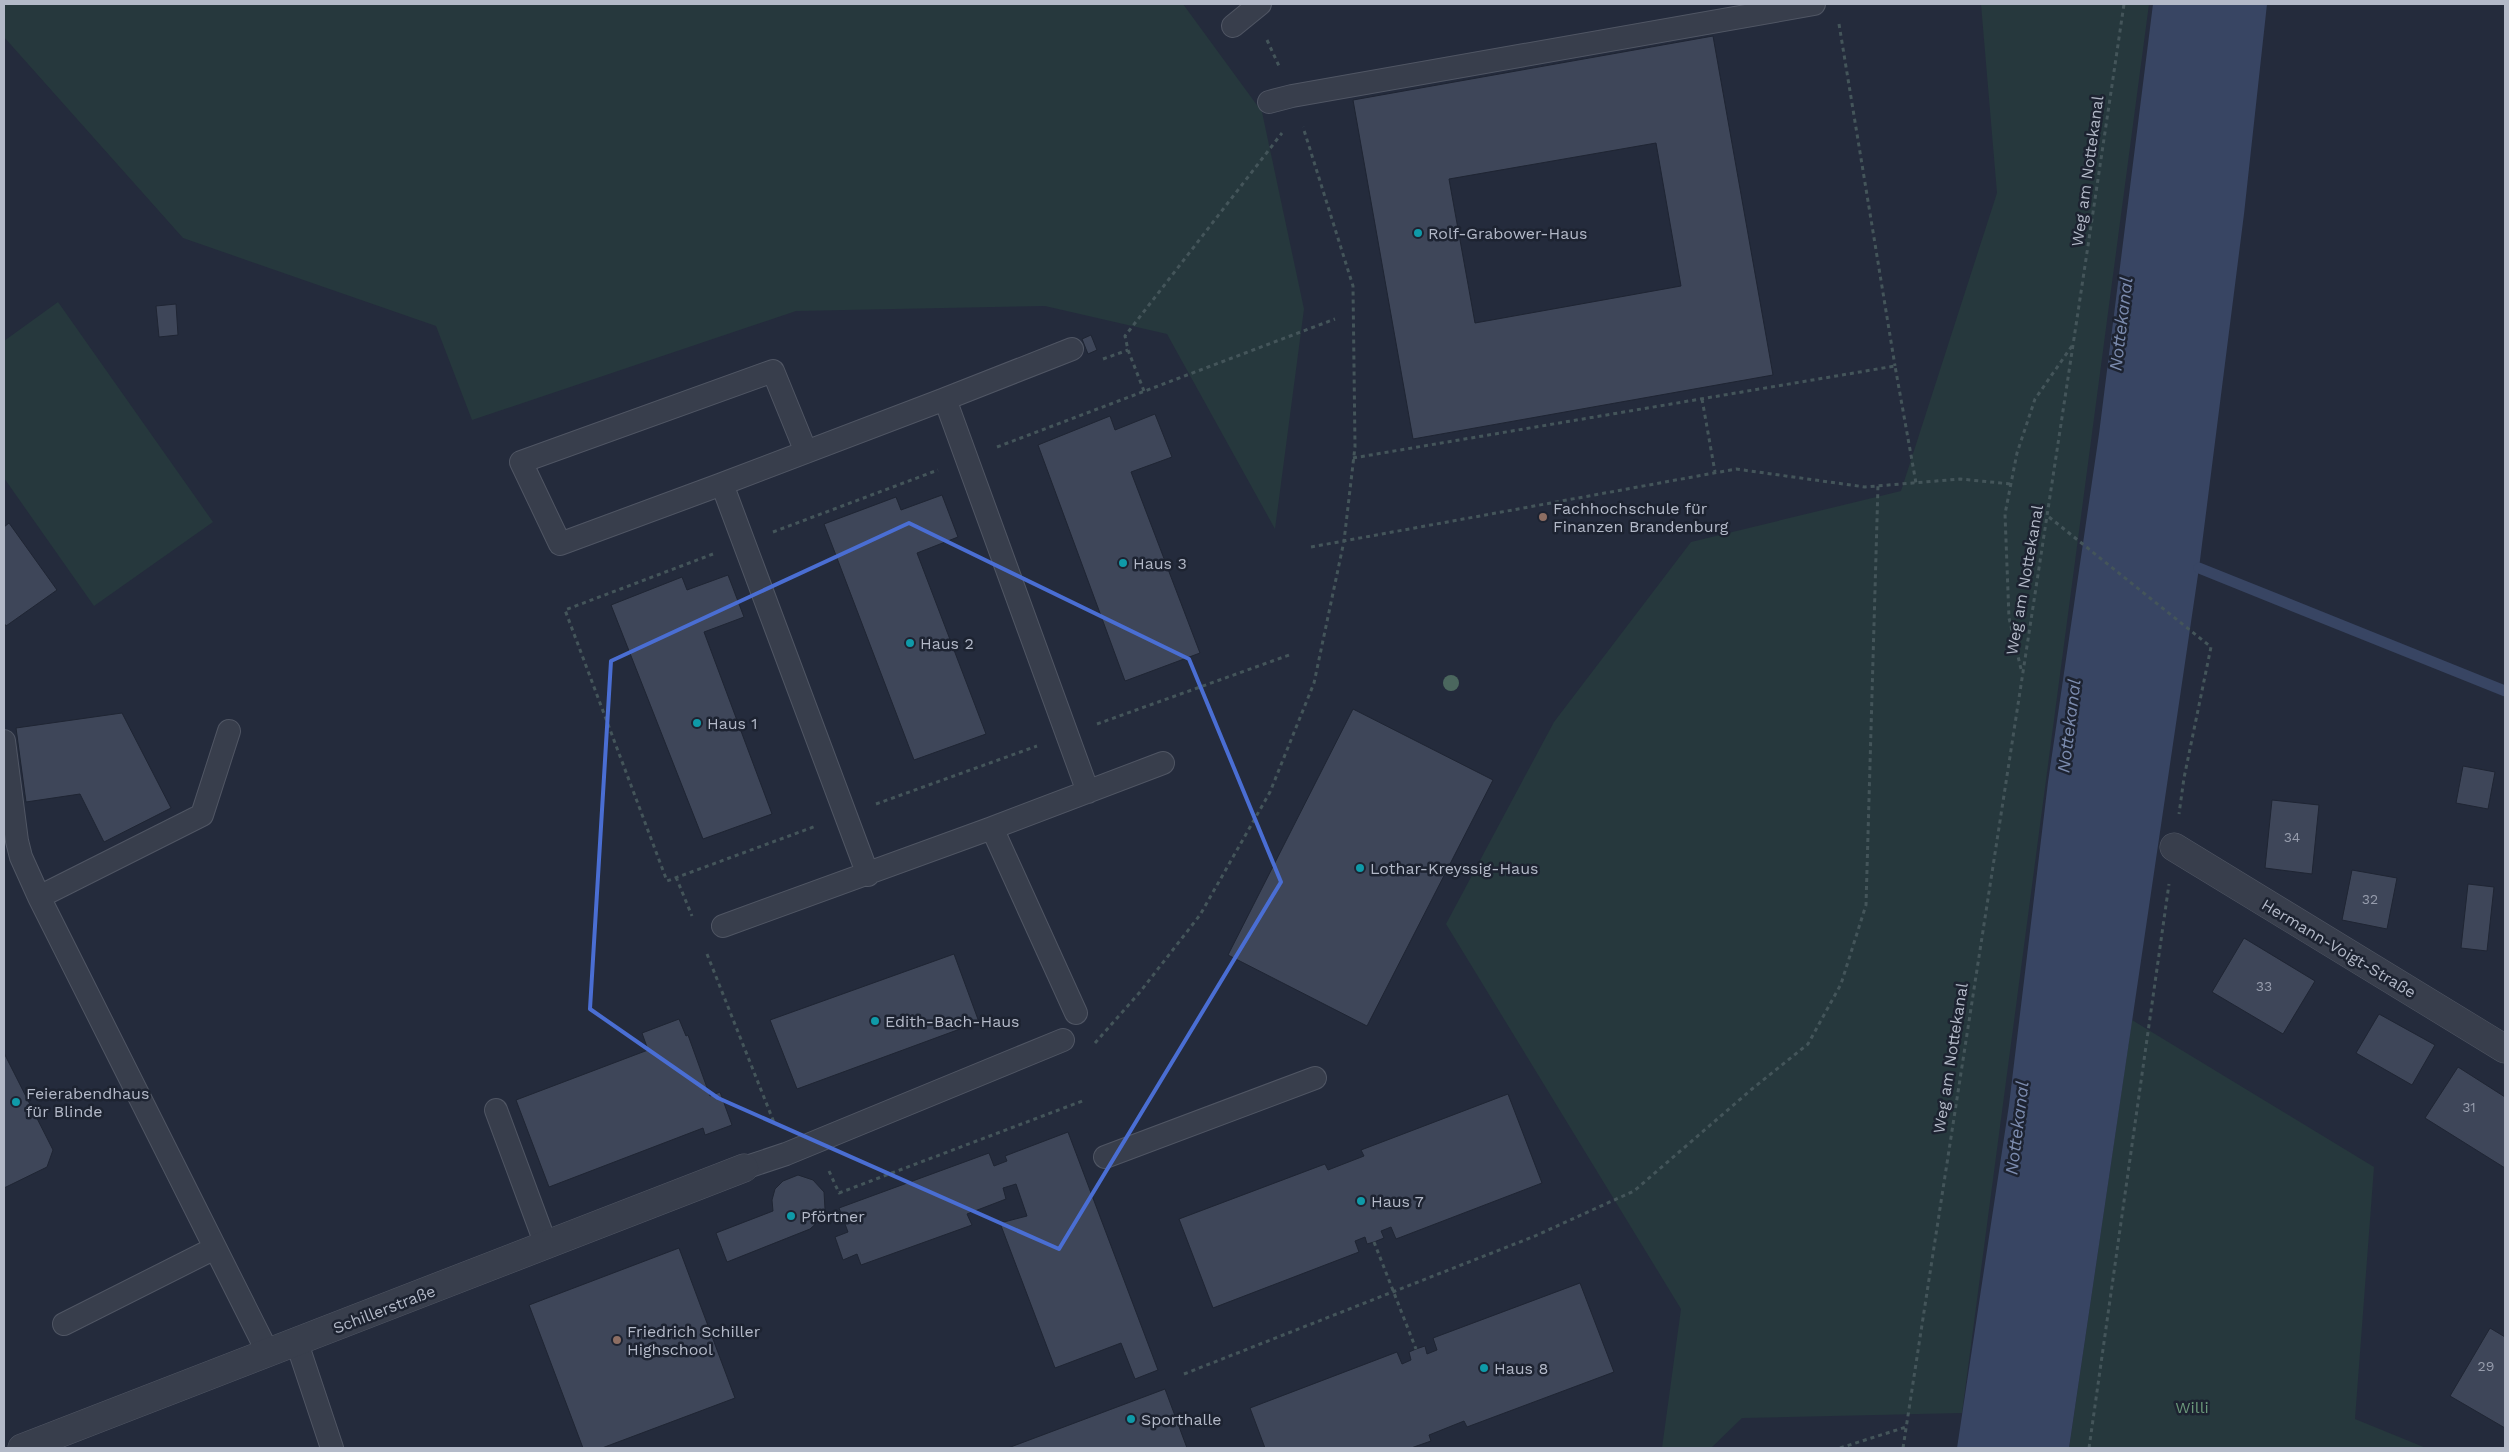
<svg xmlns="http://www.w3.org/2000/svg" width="2509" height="1452" font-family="'Work Sans',sans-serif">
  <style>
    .green { fill: #26383d }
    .water { fill: #384563 }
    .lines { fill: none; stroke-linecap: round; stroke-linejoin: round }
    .stream { stroke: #384563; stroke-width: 11 }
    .building { fill: #3e4659; stroke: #1f2533; fill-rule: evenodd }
    .lane-casing { stroke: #505664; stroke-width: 24 }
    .street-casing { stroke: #505664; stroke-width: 29 }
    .path { stroke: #44555a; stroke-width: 3; stroke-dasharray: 4 4; stroke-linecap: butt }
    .lane { stroke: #383e4c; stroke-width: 22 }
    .street { stroke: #383e4c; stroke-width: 28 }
    .tree { fill: #4b675e }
    .marked { fill: none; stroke: #4a6ed3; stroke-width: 4; stroke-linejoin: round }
    .culture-dot { fill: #0f9aa8; stroke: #1d2331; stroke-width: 2 }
    .education-dot { fill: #8d6e63; stroke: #1d2331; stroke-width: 2 }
    .labels { text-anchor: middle; stroke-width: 5; stroke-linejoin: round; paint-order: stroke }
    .number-label { font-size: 14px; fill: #969cac }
    .street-label { font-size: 16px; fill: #b3b9c8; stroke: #1d2331 }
    .poi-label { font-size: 16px; fill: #b3b9c8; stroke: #1d2331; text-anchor: start }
    .park-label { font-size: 16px; fill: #6b987a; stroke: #1d2331 }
    .water-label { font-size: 18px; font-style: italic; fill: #7c8caf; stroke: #1d2331 }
  </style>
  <rect width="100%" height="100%" fill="#242b3c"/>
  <!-- green -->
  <path class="green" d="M4 4H1183L1262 112 1304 309 1275 529 1167 334 1045 306 796 311 472 420 436 326 183 238 4 37Z
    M1981 4H2149L1962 1413 1742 1418 1711 1448H1662L1681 1309 1446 924 1554 722 1691 542 1901 491 1997 193Z
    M58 302 213 522 94 606 4 478V341Z
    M2132 1020 2374 1167 2355 1419 2426 1448H2069Z"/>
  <!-- water -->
  <path class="water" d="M2153 4H2267L2244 214 2199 568 2069 1448H1957L2009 1105 2048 782 2099 434Z"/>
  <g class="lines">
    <!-- stream -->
    <path class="stream" d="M2199 568 2505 691"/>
  </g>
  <!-- building -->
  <path class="building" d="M1713 36 1773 375 1413 439 1353 100ZM1656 143 1681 286 1475 323 1449 179Z
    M176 304 178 335 159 337 156 306Z
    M1091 335 1097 350 1088 354 1082 339Z
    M1155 414 1172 457 1131 472 1200 653 1125 681 1038 445 1110 416 1115 430Z
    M942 495 958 537 917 553 986 734 914 760 824 524 896 497 901 510Z
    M9 523 57 590 6 626 4 623V527Z
    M728 575 744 617 704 632 772 814 703 839 611 605 682 577 687 590Z
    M1353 709 1493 780 1367 1026 1228 955Z
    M122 713 171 808 104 842 80 794 26 802 16 728Z
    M2463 766 2495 772 2488 809 2456 803Z
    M2272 800 2319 805 2312 874 2265 868Z
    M2352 870 2397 878 2387 929 2342 920Z
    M2468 884 2494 887 2487 951 2461 948Z
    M2244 938 2315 981 2283 1034 2212 992Z
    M954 954 979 1022 797 1089 770 1020Z
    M2379 1014 2435 1045 2412 1085 2356 1053Z
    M679 1019 686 1036 688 1035 710 1096 720 1092 732 1125 705 1135 703 1128 549 1187 516 1100 648 1050 642 1033Z
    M4 1053 53 1150 47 1167 4 1188Z
    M2458 1067 2505 1097V1168L2425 1118Z
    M1508 1094 1542 1183 1396 1239 1391 1227 1381 1231 1384 1238 1374 1242 1367 1244 1365 1237 1355 1241 1359 1252 1213 1308 1179 1219 1325 1164 1328 1170 1364 1156 1361 1150Z
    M1068 1132 1158 1370 1135 1379 1121 1343 1055 1368 1000 1223 1027 1216 1016 1184 1003 1188 1006 1199 967 1214 972 1225 861 1265 857 1254 843 1260 835 1237 848 1232 839 1208 989 1153 994 1166 1007 1161 1005 1156Z
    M798 1175 813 1180 824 1192 825 1209 821 1219 810 1229 727 1262 716 1233 773 1211 772 1200 775 1189 783 1181Z
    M679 1248 735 1398 602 1448H583L529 1305Z
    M1580 1283 1614 1372 1467 1427 1464 1421 1429 1435 1431 1441 1411 1448H1265L1250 1408 1397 1352 1402 1364 1411 1360 1409 1352 1416 1349 1425 1346 1427 1354 1437 1350 1433 1338Z
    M2490 1328 2505 1337V1428L2450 1396Z
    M1165 1389 1187 1448H1008Z"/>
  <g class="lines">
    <defs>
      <path id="lane" d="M1233 26 1260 4
        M1269 102 1292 96 1814 4
        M1072 349 945 399 1088 792
        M722 484 560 544 521 462 773 371 806 452
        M229 731 202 815 39 897 268 1353
        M4 741 17 841 21 857 39 897
        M868 875 722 484 945 399
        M723 926 992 828
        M1076 1013 992 828 1163 763
        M496 1110 546 1245
        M1105 1157 1315 1078
        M744 1168 786 1154 1063 1040
        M64 1324 215 1248
        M297 1343 332 1448"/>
      <path id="street" d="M2174 847 2505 1049
        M22 1448 744 1168"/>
    </defs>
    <!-- lane casing -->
    <use href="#lane" class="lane-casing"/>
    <!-- street casing -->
    <use href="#street" class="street-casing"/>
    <!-- path -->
    <path class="path" d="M1839 24 1895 366
      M1267 40 1279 66
      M1103 359 1128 350
      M1144 391 1128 350 1125 336 1282 133
      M1702 399 1715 472
      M997 447 1335 319
      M1353 458 1895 366 1916 483
      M2049 517 2211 647 2184 778 2179 814
      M773 532 938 470
      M1311 547 1736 469 1865 487 1960 479 2011 484
      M713 554 565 610 667 881 816 826
      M2021 669 2009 618 2005 514 2017 453 2035 399 2074 343
      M1097 724 1292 654
      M876 804 1037 746
      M676 877 692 916
      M707 954 775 1125
      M1095 1043 1140 992 1200 915 1270 792 1314 683 1344 541 1355 447 1353 286 1303 127
      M829 1171 839 1193 1085 1100
      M1374 1242 1416 1349
      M1184 1374 1535 1236 1634 1191 1752 1089 1808 1044 1841 984 1866 905 1878 485
      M1840 1448 1906 1427
      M1903 1448C1977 967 2053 486 2124 4
      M2089 1448 2169 884"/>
    <!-- lane -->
    <use href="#lane" class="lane"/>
    <!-- street -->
    <use href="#street" class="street"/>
  </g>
  <!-- trees -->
  <circle class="tree" cx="1451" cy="683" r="8"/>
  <!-- marked area -->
  <path class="marked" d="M909 523 1189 659 1281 882 1059 1249 718 1098 590 1009 611 661Z"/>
  <!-- markers -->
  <g class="culture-dot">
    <circle cx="1418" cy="233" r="5"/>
    <circle cx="1123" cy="563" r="5"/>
    <circle cx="910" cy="643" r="5"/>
    <circle cx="697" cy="723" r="5"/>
    <circle cx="1360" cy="868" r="5"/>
    <circle cx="875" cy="1021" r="5"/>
    <circle cx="16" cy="1102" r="5"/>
    <circle cx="1361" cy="1201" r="5"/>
    <circle cx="791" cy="1216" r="5"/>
    <circle cx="1484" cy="1368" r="5"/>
    <circle cx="1131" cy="1419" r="5"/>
  </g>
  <g class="education-dot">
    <circle cx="1543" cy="517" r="5"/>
    <circle cx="617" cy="1340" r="5"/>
  </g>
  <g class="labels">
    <!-- number labels -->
    <g class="number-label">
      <text x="2292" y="842">34</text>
      <text x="2370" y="904">32</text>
      <text x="2264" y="991">33</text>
      <text x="2469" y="1112">31</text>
      <text x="2486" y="1371">29</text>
    </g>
    <!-- street labels -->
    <g class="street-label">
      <text transform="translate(2087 171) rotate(-82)" y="6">Weg am Nottekanal</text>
      <text transform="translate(2024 580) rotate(-80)" y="6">Weg am Nottekanal</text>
      <text transform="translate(2339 948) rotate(31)" y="6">Hermann-Voigt-Straße</text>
      <text transform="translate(1950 1058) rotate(-81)" y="6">Weg am Nottekanal</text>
      <text transform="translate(384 1309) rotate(-21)" y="6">Schillerstraße</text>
    </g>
    <!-- poi labels -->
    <g class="poi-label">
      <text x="1428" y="239">Rolf-Grabower-Haus</text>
      <text x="1553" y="514">Fachhochschule für<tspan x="1553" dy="18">Finanzen Brandenburg</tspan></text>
      <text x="1133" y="569">Haus 3</text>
      <text x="920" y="649">Haus 2</text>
      <text x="707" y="729">Haus 1</text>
      <text x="1370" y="874">Lothar-Kreyssig-Haus</text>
      <text x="885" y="1027">Edith-Bach-Haus</text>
      <text x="26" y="1099">Feierabendhaus<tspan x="26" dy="18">für Blinde</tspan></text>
      <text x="1371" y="1207">Haus 7</text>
      <text x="801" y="1222">Pförtner</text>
      <text x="627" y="1337">Friedrich Schiller<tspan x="627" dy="18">Highschool</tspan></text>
      <text x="1494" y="1374">Haus 8</text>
      <text x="1141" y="1425">Sporthalle</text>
    </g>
    <!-- park labels -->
    <g class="park-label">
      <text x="2192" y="1413">Willi</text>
    </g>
    <!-- water labels -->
    <g class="water-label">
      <text transform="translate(2121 324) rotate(-83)" y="6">Nottekanal</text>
      <text transform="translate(2069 726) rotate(-83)" y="6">Nottekanal</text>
      <text transform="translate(2017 1128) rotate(-83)" y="6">Nottekanal</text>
    </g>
  </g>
  <!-- border -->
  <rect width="2509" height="1452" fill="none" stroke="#b3b9c8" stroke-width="10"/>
</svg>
